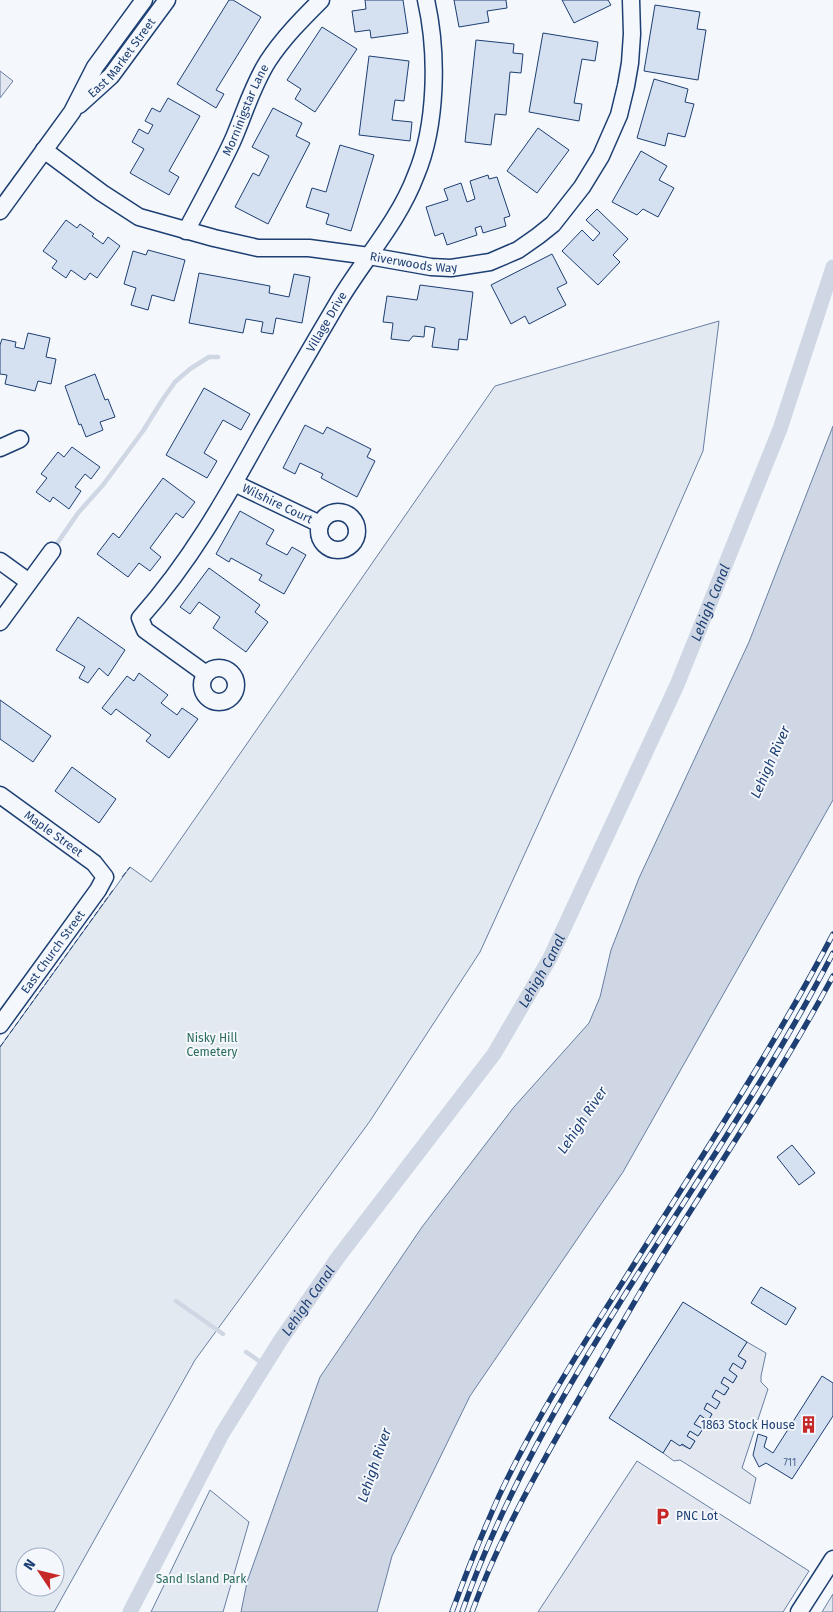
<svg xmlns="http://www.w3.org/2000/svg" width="833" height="1612" font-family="'Fira Sans',sans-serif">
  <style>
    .green { fill: #e3e9f0; stroke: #687fa3; fill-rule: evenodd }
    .parking { fill: #e3e8f0; stroke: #687fa3 }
    .water { fill: #cfd7e4; stroke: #687fa3 }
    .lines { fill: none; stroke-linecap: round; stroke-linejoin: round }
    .stream { stroke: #cfd7e4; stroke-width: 4.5 }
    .canal { stroke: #cfd7e4; stroke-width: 15 }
    .building { fill: #d5e0f0; stroke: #1d3f73 }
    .minor-casing { stroke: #1d3f73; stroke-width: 19 }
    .minor { stroke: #f4f7fb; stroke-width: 16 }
    .rail-casing { stroke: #1d3f73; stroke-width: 5.5 }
    .rail { stroke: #f4f7fb; stroke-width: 4; stroke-dasharray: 11; stroke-linecap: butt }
    .fence { stroke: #1d3f73; stroke-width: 1; stroke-dasharray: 6 2.5; stroke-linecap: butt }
    .labels { text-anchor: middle; stroke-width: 4; stroke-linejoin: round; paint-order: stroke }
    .number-label { font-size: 10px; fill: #4b6792 }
    .street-label { font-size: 12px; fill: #1d3f73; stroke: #f4f7fb }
    .park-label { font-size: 12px; fill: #2c6c60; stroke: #f4f7fb }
    .poi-label { font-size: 12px; fill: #1d3f73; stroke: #f4f7fb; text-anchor: end }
    .water-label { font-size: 14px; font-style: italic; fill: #1d3f73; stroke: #f4f7fb }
  </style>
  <rect width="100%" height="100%" fill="#f4f7fb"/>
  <!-- green -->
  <path class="green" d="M719 321 703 451 573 748 480 952 370 1121 195 1360 54 1612H0V1047L130 867 151 882 495 386ZM25 1557H55V1587H25Z
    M210 1490 249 1522 223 1612H151Z"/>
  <!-- parking -->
  <path class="parking" d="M0 71 13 81 0 98Z
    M747 1342 766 1353 761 1376V1382L768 1389 742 1468 756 1478 750 1504 680 1460 674 1461 663 1453 671 1440 690 1449 695 1441 687 1436 690 1431 698 1436 703 1429 694 1424 700 1415 708 1421 712 1414 704 1409 707 1403 716 1408 720 1402 712 1397 716 1390 725 1395 729 1388 721 1383 724 1377 733 1383 737 1376 729 1370 733 1363 742 1368 746 1361 738 1356Z
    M637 1461 809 1571 783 1612H538Z
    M833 1594V1612H822Z"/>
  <!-- water -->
  <path class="water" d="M833 426V800L623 1172 470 1396 392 1556 377 1612H241L247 1582 320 1377 422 1227 514 1107 589 1023 600 997 611 950 639 878 749 642Z"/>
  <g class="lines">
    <!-- stream -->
    <path class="stream" d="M54 548 78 513 103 485 143 431 163 399 175 382 190 369 209 357H218
      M176 1301 223 1334
      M246 1352 265 1365"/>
    <!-- canal -->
    <path class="canal" id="s1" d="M130 1612 222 1434 280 1341 339 1256 494 1054 550 958 677 685 780 429 833 267"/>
  </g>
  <!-- building -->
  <path class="building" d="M229 0H233L261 17 216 90 224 94 216 108 177 84Z
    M365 0H403L408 33 371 38 370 30 355 32 352 11 366 9Z
    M454 0H506L507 8 487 11 489 22 459 27Z
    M562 0H608L611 5 574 23Z
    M655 5 700 12 697 29 706 30 698 80 644 71Z
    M322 27 357 49 315 112 295 99 301 89 287 80Z
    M543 33 598 42 595 61 582 59 574 103 582 104 579 121 529 112Z
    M476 40 514 44 513 53 523 54 521 73 510 72 506 115 495 114 491 145 465 142Z
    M369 56 409 61 404 101 395 100 392 120 412 122 410 141 359 135Z
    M654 79 688 89 685 102 694 104 685 137 668 133 665 146 637 138Z
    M168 98 200 116 169 171 179 177 169 195 130 173 144 149 132 142 139 129 148 134 153 125 145 121 152 108 160 112Z
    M273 108 302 123 296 136 310 143 268 224 235 207 253 173 259 176 269 156 252 147Z
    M538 128 569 150 537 193 507 171Z
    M340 145 374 155 351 231 326 224 329 214 306 207 312 188 326 192Z
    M641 151 667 166 659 180 674 188 658 217 643 209 637 215 612 202Z
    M488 175 489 179 497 177 510 216 504 218 506 226 483 233 481 226 475 228 477 235 447 245 443 233 435 236 426 207 448 200 444 189 461 183 467 202 475 199 470 181Z
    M597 209 628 239 613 255 620 262 598 285 562 251 582 230 593 241 600 233 586 220Z
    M66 220 77 228 80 224 94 234 92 236 103 244 108 237 120 246 97 278 90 273 85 280 71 270 66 278 52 268 57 261 43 251Z
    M148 250 185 260 174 301 152 295 148 310 131 305 136 288 124 284 133 251 146 255Z
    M552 254 567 283 557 288 566 305 529 324 525 316 511 324 491 285Z
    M199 273 270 286 269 293 289 297 294 274 310 277 302 323 276 318 273 334 261 332 263 322 246 319 243 333 189 323Z
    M420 285 473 292 467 340 459 339 458 350 432 347 435 328 425 326 424 337 413 336 409 341 391 339 393 323 383 322 387 296 417 300Z
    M28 333 50 338 46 357 56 359 51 384 38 381 35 391 5 384 7 375 0 374V345L2 339 16 342 15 347 24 349Z
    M95 374 105 400 108 399 115 417 100 422 103 430 86 437 81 424 79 425 65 386Z
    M204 388 250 414 241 430 223 420 204 453 217 461 207 478 166 455Z
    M305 425 323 434 327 427 371 449 367 457 375 461 357 497 321 478 323 474 300 463 295 474 283 468Z
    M72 447 100 467 91 479 85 474 75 487 81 491 69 509 53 497 50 502 36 492 47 478 41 474 58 452 64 457Z
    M163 478 195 502 183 518 176 513 150 548 161 557 150 571 139 563 128 577 97 554 113 533 119 538Z
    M240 511 274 530 266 544 287 555 292 547 306 555 284 594 259 580 262 575 231 558 229 562 216 554Z
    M209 568 260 605 255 612 268 622 246 652 213 628 220 617 199 602 190 614 180 607Z
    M78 617 125 650 108 676 99 668 88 683 79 678 85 667 56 650Z
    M139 673 168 695 161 703 177 715 182 708 198 719 169 758 146 741 151 735 116 709 111 715 102 708 127 676 134 681Z
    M0 700 51 736 33 762 0 739Z
    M72 767 116 799 99 823 55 791Z
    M792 1145 815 1173 799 1185 777 1157Z
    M761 1287 796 1308 786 1325 751 1303Z
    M683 1302 747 1342 738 1356 746 1361 742 1369 733 1363 729 1370 737 1376 733 1383 724 1377 721 1383 729 1388 724 1395 716 1390 712 1397 720 1402 716 1409 707 1403 704 1409 712 1414 708 1421 700 1415 694 1424 703 1429 698 1436 690 1431 687 1436 695 1441 690 1449 682 1444 680 1446 671 1440 663 1453 609 1418Z
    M822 1376 833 1383V1416L792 1479 766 1463 759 1467 753 1455 758 1434 767 1437 764 1447 773 1453Z"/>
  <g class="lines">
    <defs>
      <g id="minor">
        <path id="s2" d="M79 105 111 76 167 0"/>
        <path id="s3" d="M44 150 102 193 139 217 214 238 258 248H309L369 256 431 267 451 268 490 262 518 250 538 236 553 224 582 187 601 156 619 115 626 86 630 63 632 34 631 0"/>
        <path d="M0 211 72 112 95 67 144 0"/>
        <path id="s4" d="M186 231C202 201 218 172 232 142 244 115 252 86 268 61 283 38 302 19 321 0"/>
        <path d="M0 448 20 439"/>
        <path id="s5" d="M234 483 320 524"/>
        <circle cx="338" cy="531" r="19"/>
        <path d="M0 561 29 582"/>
        <path d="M0 622 52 551"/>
        <circle cx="219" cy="685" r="17"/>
        <path id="s6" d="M206 674 145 630 140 618C190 562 225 500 261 435 286 391 311 348 337 304 362 261 398 223 416 175 437 125 438 53 426 0"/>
        <path id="s7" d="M0 795 94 863 105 877 98 890 0 1025"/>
        <path d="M799 1612 833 1559"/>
      </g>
    </defs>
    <!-- minor casing -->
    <use href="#minor" class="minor-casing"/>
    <!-- minor -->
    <use href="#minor" class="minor"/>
    <defs>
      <path id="rail" d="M452 1612C466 1573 482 1534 499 1496 536 1417 584 1343 631 1269 700 1159 773 1049 833 934
        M462 1612C503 1495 564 1392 629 1288 699 1178 773 1069 833 953
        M472 1612C501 1533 544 1459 586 1386 610 1345 633 1303 658 1263 717 1167 780 1075 833 976"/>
    </defs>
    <!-- rail casing -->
    <use href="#rail" class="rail-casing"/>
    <!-- rail -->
    <use href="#rail" class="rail"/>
    <!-- fence -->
    <path class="fence" d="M122 877 130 867
      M0 1047 113 890"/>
  </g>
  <!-- icons -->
  <defs>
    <symbol id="building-bare" viewBox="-9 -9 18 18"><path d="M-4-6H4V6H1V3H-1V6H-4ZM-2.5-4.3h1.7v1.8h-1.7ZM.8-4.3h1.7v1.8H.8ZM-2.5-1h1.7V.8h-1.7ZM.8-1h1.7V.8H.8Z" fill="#c62828" stroke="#f4f7fb" stroke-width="2.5" paint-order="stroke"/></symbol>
    <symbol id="parking-bare" viewBox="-9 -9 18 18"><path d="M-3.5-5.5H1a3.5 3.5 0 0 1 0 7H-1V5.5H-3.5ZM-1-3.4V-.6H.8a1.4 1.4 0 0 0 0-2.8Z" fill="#c62828" stroke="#f4f7fb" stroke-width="2.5" paint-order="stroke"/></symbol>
  </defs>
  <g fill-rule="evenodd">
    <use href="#building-bare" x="796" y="1412" width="25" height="25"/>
    <use href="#parking-bare" x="650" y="1504" width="25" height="25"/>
  </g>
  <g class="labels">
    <!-- number labels -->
    <g class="number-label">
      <text x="790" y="1466">711</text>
    </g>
    <!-- street labels -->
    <g class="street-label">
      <text dy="4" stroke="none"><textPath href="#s2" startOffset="64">East Market Street</textPath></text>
      <text dy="4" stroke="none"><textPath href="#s4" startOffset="135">Morninigstar Lane</textPath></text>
      <text dy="4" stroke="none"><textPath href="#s3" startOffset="396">Riverwoods Way</textPath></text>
      <text dy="4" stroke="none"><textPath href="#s6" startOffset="439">Village Drive</textPath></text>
      <text dy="4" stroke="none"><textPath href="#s5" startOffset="48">Wilshire Court</textPath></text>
      <text dy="4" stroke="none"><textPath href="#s7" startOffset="66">Maple Street</textPath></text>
      <text transform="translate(53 952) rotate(-54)" y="4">East Church Street</text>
    </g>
    <!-- park labels -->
    <g class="park-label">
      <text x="212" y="1042">Nisky Hill<tspan x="212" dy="14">Cemetery</tspan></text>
      <text x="201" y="1583">Sand Island Park</text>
    </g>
    <!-- poi labels -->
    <g class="poi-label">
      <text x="795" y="1429">1863 Stock House</text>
      <text x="676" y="1520" text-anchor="start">PNC Lot</text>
    </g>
    <!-- water labels -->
    <g class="water-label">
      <text dy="5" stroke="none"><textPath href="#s1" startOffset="1169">Lehigh Canal</textPath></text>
      <text transform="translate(770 762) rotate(-66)" y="5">Lehigh River</text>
      <text dy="5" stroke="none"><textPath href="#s1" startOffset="764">Lehigh Canal</textPath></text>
      <text transform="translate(582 1120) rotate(-56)" y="5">Lehigh River</text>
      <text dy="5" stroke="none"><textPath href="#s1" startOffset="359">Lehigh Canal</textPath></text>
      <text transform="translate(374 1465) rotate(-71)" y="5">Lehigh River</text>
    </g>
  </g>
  <!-- north arrow -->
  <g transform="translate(40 1572) rotate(305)"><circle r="24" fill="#f4f7fb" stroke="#9eadc5"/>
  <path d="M0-4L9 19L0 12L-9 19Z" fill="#c62828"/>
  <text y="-8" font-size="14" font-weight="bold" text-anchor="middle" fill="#1d3f73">N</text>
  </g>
</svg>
